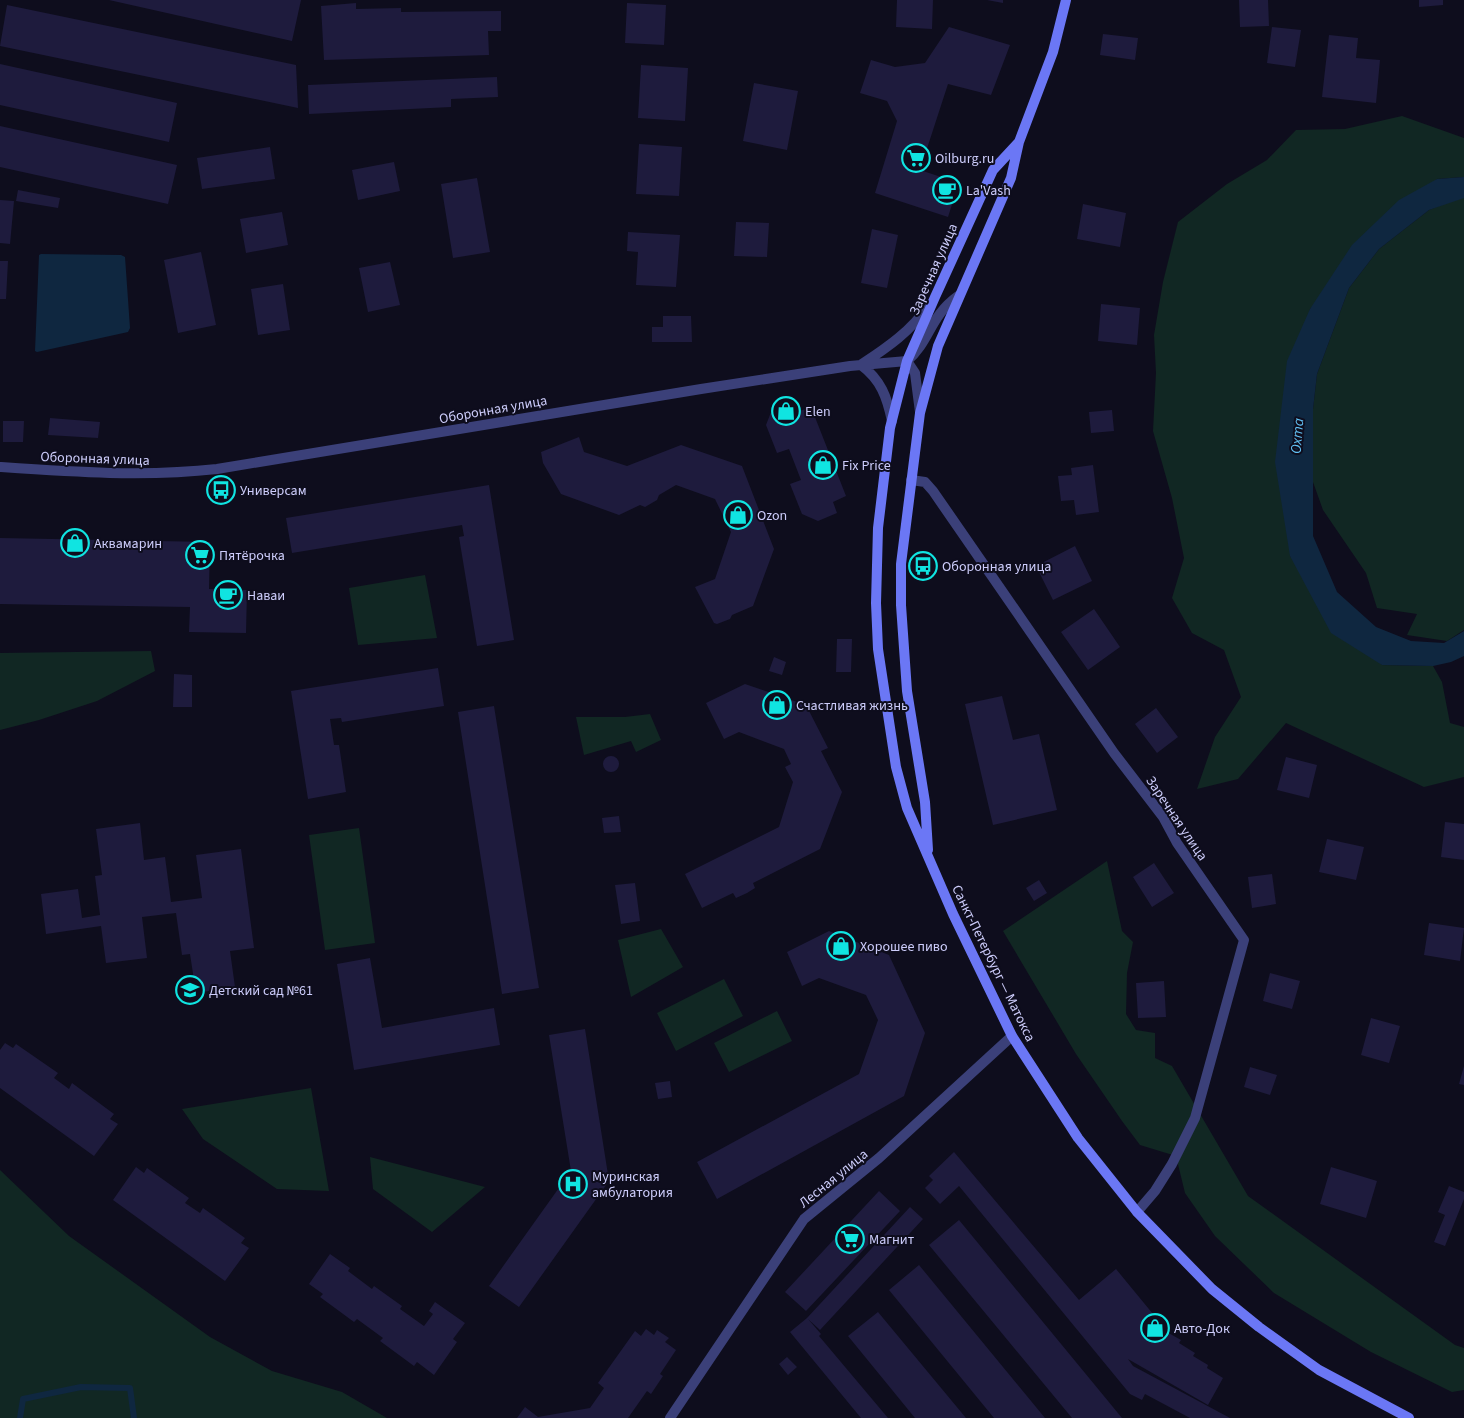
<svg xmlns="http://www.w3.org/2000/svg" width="1464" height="1418" font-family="'Source Sans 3',sans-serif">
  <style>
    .green { fill: #112723 }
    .water { fill: #0f2740 }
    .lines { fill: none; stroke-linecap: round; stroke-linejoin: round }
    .stream { stroke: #0f2740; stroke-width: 6 }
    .building { fill: #1e1b3d }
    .minor { stroke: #3b4079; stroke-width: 10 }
    .secondary { stroke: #6b77f5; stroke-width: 10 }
    .labels { text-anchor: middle; stroke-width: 4; stroke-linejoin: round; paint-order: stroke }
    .poi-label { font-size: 14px; fill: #cdcdfb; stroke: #0e0d1d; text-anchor: start }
    .street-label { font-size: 14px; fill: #cdcdfb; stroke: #0e0d1d }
    .water-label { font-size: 15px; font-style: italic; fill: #62c1f4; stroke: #0e0d1d }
  </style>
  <rect width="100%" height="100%" fill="#0e0d1d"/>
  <!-- green -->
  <path class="green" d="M1402 116 1464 138V177L1437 179 1310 309 1290 556 1382 665 1433 666 1442 682 1450 723 1464 727V777L1424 787 1286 723 1238 779 1197 789 1215 737 1241 697 1224 650 1192 633 1172 598 1184 558 1172 498 1153 431 1156 373 1154 335 1163 282 1178 222 1227 184 1267 160 1296 130 1345 129Z
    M1459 198H1464V630L1447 641 1407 635 1417 614 1377 608 1366 573 1323 510 1313 482V409L1317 374 1349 288 1379 249 1429 210Z
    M425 575 437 638 358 645 349 588Z
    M151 651 155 671 97 701 39 720 0 730V653Z
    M650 714 661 740 636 752 631 741 584 755 576 717H625Z
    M359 828 375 943 325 950 309 835Z
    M1107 861 1122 931 1133 942 1127 973 1126 1014 1136 1030 1155 1033V1058L1172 1066 1248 1196 1455 1345 1464 1348V1390L1452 1392 1371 1352 1274 1293 1215 1236 1185 1193 1176 1156 1140 1145 1122 1121 1076 1054 1003 931Z
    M661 929 683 967 631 997 618 940Z
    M724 979 743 1016 676 1051 657 1013Z
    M777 1011 792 1041 729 1072 714 1043Z
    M311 1088 329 1191 277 1189 203 1139 182 1109Z
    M370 1157 485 1187 432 1232 373 1189Z
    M0 1170 69 1236 210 1337 272 1371 342 1392 387 1418H0Z"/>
  <!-- water -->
  <path class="water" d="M1464 177V198L1429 210 1379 249 1349 288 1317 374 1313 409V536L1337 592 1376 627 1411 641 1444 643 1464 631V656L1451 662 1433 666 1382 665 1331 633 1290 556 1275 462 1287 361 1310 309 1352 245 1399 200 1437 179Z
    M41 254 121 255 125 257 130 328 128 332 37 352 35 351 39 255Z"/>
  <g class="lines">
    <!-- stream -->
    <path class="stream" d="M20 1418 23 1399 81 1387 130 1388 134 1418"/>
  </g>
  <!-- building -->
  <path class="building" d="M109 0H301L292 41Z
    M897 0H933L932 29 896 27Z
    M987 0H1003V3Z
    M1239 0H1268L1269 26 1240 27Z
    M1419 0H1443V5L1419 7Z
    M356 3V9L401 8V12L501 11V31H488L489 55 324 60 321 6Z
    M627 3 666 5 664 45 625 43Z
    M7 5 296 65 298 108 0 46Z
    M949 27 1010 45 991 95 948 84 920 170 959 183 948 217 875 193 897 121 887 101 860 93 871 60 895 67 925 63Z
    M1272 27 1301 30 1295 67 1267 63Z
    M1103 34 1138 38 1135 60 1100 55Z
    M1329 35 1358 38 1356 58 1380 60 1376 103 1322 97Z
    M0 64 177 103 169 142 0 105Z
    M641 65 688 68 685 121 638 118Z
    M497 77 498 97 451 99V107L309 114 308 85Z
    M754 83 798 91 787 150 743 141Z
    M0 126 177 165 168 204 0 167Z
    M639 144 682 147 679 196 636 194Z
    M270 147 275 179 202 189 197 158Z
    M394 162 400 191 358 200 352 170Z
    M477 178 490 252 453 258 441 184Z
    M18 190 60 198 58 208 16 201Z
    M0 200 14 201 10 244 0 243Z
    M1083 204 1126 213 1120 247 1077 239Z
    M282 212 288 245 246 253 240 219Z
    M736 222 769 223 767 257 734 256Z
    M872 229 898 235 887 288 861 283Z
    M628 232 680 235 676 287 636 285 638 252 627 251Z
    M201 252 216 325 178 333 164 260Z
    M0 261H8L6 299H0Z
    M390 262 400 305 368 312 359 268Z
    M283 284 290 330 258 335 251 289Z
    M1101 304 1140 308 1137 345 1098 341Z
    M663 316H691L692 342H652V327H663Z
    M792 399 797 412 811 407 846 496 833 502 837 513 818 521 802 514 790 484 801 480 789 449 777 453 766 425 773 407Z
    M1112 410 1114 431 1091 433 1089 412Z
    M50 418 100 422 98 438 48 435Z
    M3 421H24L23 442H3Z
    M579 437 584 452 627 466 681 445 742 466 774 549 753 606 732 615 730 619 717 624 714 623 695 587 715 579 731 532 715 499 676 485 659 495 657 500 645 507 640 505 619 515 561 494 543 463 541 452Z
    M1093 465 1099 512 1076 515 1074 500 1061 501 1058 476 1072 475 1071 468Z
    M489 485 514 640 477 646 459 537 464 536 462 525 292 553 286 518Z
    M0 538 210 542 209 589 247 590 246 633 189 632 190 607 0 604Z
    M1075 546 1092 581 1053 600 1036 566Z
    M1094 609 1120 647 1088 670 1061 632Z
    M837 639H852L851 672H836Z
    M774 657 786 662 782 675 769 671Z
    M438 668 444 706 342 722 341 718 330 719 334 745H339L346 792 308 799 291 691Z
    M174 674 192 675V707H173Z
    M745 684 806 705 828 748 821 751 842 792 820 849 753 883 755 888 747 893 736 898 733 893 702 908 685 874 779 827 793 782 785 767 791 764 784 749 739 732 724 739 706 703Z
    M1002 696 1013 740 1039 734 1057 810 993 825 965 704Z
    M494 706 539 988 502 994 458 712Z
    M1156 708 1178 737 1157 753 1135 724Z
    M603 764a8 8 0 1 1 16 0a8 8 0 1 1-16 0Z
    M1286 757 1317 765 1309 798 1277 790Z
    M619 816 621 832 604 833 602 818Z
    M1445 822 1464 824V860L1441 857Z
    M140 823 144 860 165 857 171 902 202 898 196 855 241 849 254 948 230 951 235 987 196 993 190 954 182 955 176 913 142 917 147 958 106 963 101 926 46 934 41 894 78 889 82 918 100 915 95 876 102 875 96 829Z
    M1327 839 1364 847 1356 880 1319 872Z
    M1154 863 1174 893 1152 907 1133 877Z
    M1272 874 1276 904 1252 908 1248 877Z
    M1039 880 1047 893 1034 901 1026 888Z
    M635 883 640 921 621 924 615 885Z
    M1429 923 1464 928 1460 961 1424 955Z
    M829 931 889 955 925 1033 904 1096 717 1199 697 1162 859 1074 878 1020 866 995 819 978 802 986 787 952Z
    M370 958 382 1028 494 1008 500 1045 354 1070 337 964Z
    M1270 973 1300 981 1292 1009 1263 1001Z
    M1164 981 1166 1017 1138 1018 1136 983Z
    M1371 1018 1400 1026 1389 1063 1361 1055Z
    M585 1029 609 1181 519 1307 489 1286 571 1171 549 1035Z
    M5 1043 13 1048 16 1044 58 1073 54 1078 69 1089 72 1083 114 1114 110 1119 118 1124 94 1156 0 1088V1050Z
    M1464 1066V1085L1459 1084Z
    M1250 1067 1277 1075 1270 1095 1244 1087Z
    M670 1081 672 1097 658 1099 655 1083Z
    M954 1152 1079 1300 1116 1269 1153 1314 1151 1318 1167 1327 1165 1331 1181 1340 1179 1343 1195 1353 1193 1356 1208 1365 1207 1368 1223 1378 1208 1405 1128 1359 1133 1366 1230 1418H1190L1145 1394 1142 1400 1130 1394 959 1186 940 1204 925 1188 933 1180 929 1176Z
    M136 1167 144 1173 147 1168 189 1198 185 1203 200 1213 203 1208 245 1238 241 1243 249 1248 225 1281 113 1200Z
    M1331 1167 1377 1181 1366 1218 1320 1204Z
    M1449 1186 1464 1192V1199L1445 1246 1434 1242 1445 1215 1438 1212Z
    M879 1191 900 1211 806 1311 785 1292Z
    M910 1207 923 1219 820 1330 808 1319 821 1334 819 1336 888 1418H861L790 1332 807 1318Z
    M959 1220 1122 1418H1072L929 1245Z
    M330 1254 350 1268 348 1271 372 1289 374 1286 402 1306 400 1309 424 1326 433 1314 429 1311 435 1302 465 1323 453 1339 457 1342 434 1375 417 1362 414 1366 380 1341 383 1338 357 1319 354 1322 320 1297 323 1294 309 1284Z
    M919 1265 1045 1418H994L889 1290Z
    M878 1312 966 1418H915L848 1336Z
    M646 1329 654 1335 657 1330 669 1338 665 1342 676 1350 660 1374 663 1376 651 1394 647 1391 628 1418H517L525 1407 538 1417 590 1408 604 1388 598 1383 635 1331 641 1336Z
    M787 1357 797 1367 788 1375 779 1364Z"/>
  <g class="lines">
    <!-- minor -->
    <path class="minor" d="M907 361 915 373 920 412
      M862 364C888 347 911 331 929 305
      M861 365C881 380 887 397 892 421
      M0 467C73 472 145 477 217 469L701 389 850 366 907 361C931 340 929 317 958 296
      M911 480 925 482 933 491 1114 753 1163 817 1177 843 1244 940 1195 1118 1172 1164 1155 1191 1137 1212
      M670 1418 804 1219 879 1158 1012 1036"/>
    <!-- secondary -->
    <path class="secondary" d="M1019 142 993 170 935 297 907 361 890 428 878 528 876 603 878 649 896 767 907 808 953 914 1012 1036 1078 1138 1137 1212 1212 1289 1259 1327 1319 1370 1409 1418
      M928 850 925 802 907 691 901 605V564L920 413 938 346 1011 178 1019 142 1053 52 1066 0"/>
  </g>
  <!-- icons -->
  <defs>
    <symbol id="supermarket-ring" viewBox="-11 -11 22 22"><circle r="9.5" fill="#0e0d1d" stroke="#10e4e1" stroke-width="1.5"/><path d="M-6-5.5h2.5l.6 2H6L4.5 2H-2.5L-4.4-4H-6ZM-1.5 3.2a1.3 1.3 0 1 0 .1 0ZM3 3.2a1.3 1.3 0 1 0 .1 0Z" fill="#10e4e1"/></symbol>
    <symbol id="cafe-ring" viewBox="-11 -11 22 22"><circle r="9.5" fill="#0e0d1d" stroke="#10e4e1" stroke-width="1.5"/><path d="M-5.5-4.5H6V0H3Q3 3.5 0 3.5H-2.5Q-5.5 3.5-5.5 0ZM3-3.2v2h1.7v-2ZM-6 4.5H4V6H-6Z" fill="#10e4e1"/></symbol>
    <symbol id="shop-ring" viewBox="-11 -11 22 22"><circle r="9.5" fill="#0e0d1d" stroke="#10e4e1" stroke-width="1.5"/><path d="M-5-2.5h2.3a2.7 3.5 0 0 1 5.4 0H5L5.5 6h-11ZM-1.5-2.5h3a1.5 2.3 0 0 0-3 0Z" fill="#10e4e1"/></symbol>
    <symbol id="bus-ring" viewBox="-11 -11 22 22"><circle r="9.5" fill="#0e0d1d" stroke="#10e4e1" stroke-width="1.5"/><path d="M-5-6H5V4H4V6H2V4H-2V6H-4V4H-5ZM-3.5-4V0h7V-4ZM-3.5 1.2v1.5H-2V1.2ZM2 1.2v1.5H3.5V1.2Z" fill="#10e4e1"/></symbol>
    <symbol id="school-ring" viewBox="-11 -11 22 22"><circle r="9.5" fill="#0e0d1d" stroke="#10e4e1" stroke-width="1.5"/><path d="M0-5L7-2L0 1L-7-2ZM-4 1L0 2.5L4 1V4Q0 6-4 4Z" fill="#10e4e1"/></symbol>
    <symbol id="hospital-ring" viewBox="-11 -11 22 22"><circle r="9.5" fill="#0e0d1d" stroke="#10e4e1" stroke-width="1.5"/><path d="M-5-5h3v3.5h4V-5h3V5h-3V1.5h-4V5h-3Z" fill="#10e4e1"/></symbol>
  </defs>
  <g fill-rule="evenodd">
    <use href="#supermarket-ring" x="900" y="142" width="32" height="32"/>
    <use href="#cafe-ring" x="931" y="174" width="32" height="32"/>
    <use href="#shop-ring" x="770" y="395" width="32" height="32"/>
    <use href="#shop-ring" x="807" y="449" width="32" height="32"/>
    <use href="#bus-ring" x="205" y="474" width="32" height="32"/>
    <use href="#shop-ring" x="722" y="499" width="32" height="32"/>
    <use href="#shop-ring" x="59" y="527" width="32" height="32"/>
    <use href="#supermarket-ring" x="184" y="539" width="32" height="32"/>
    <use href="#bus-ring" x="907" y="550" width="32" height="32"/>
    <use href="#cafe-ring" x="212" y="579" width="32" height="32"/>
    <use href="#shop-ring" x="761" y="689" width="32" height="32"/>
    <use href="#shop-ring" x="825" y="930" width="32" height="32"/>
    <use href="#school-ring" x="174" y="974" width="32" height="32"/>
    <use href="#hospital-ring" x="557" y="1168" width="32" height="32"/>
    <use href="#supermarket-ring" x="834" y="1223" width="32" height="32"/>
    <use href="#shop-ring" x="1139" y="1312" width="32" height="32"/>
  </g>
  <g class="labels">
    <!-- poi labels -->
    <g class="poi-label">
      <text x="935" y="163">Oilburg.ru</text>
      <text x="966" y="195">La'Vash</text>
      <text x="805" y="416">Elen</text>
      <text x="842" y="470">Fix Price</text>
      <text x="240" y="495">Универсам</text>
      <text x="757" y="520">Ozon</text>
      <text x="94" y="548">Аквамарин</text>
      <text x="219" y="560">Пятёрочка</text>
      <text x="942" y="571">Оборонная улица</text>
      <text x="247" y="600">Наваи</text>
      <text x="796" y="710">Счастливая жизнь</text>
      <text x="860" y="951">Хорошее пиво</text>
      <text x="209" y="995">Детский сад №61</text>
      <text x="592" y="1181">Муринская<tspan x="592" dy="16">амбулатория</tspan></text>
      <text x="869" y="1244">Магнит</text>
      <text x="1174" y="1333">Авто-Док</text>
    </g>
    <!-- street labels -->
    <g class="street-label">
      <text transform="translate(933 269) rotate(-66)" y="5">Заречная улица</text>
      <text transform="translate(493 409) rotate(-10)" y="5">Оборонная улица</text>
      <text transform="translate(95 458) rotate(2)" y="5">Оборонная улица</text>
      <text transform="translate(1177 818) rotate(56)" y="5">Заречная улица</text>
      <text transform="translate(994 963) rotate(64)" y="5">Санкт-Петербург — Матокса</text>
      <text transform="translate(833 1178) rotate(-39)" y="5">Лесная улица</text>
    </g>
    <!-- water labels -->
    <g class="water-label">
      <text transform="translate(1297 436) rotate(-85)" y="5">Охта</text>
    </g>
  </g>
</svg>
